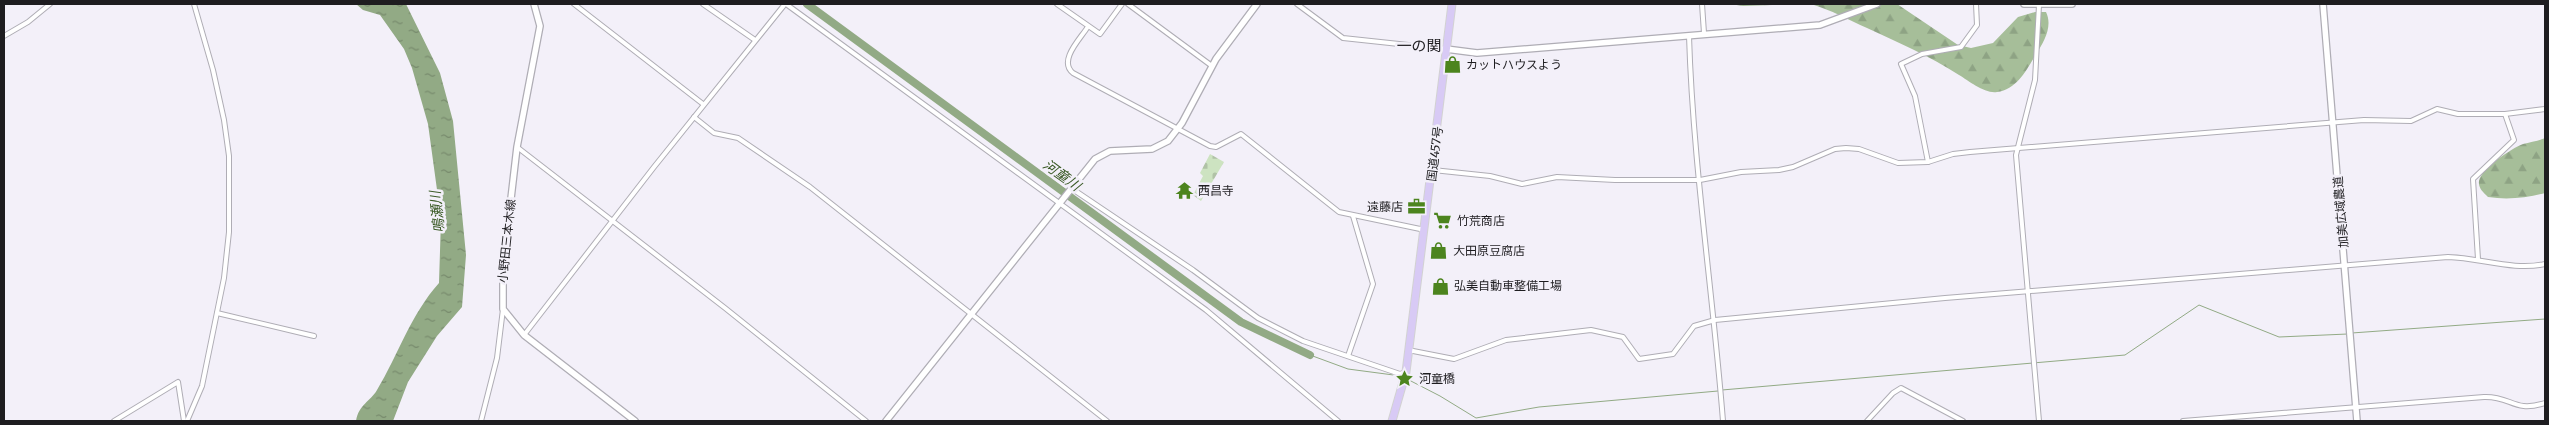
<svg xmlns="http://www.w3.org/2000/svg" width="2549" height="425" font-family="Merriweather,'Noto Sans JP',serif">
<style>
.forest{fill:url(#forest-firs)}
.cemetery{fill:url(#cemetery-stones)}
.water{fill:url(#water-ripples)}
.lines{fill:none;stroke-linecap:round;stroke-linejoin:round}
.stream{stroke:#92aa85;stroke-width:1}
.river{stroke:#92aa85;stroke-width:8}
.street-casing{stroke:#afadb5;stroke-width:6}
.secondary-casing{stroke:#afadb5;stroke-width:8}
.highway-casing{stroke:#d2d2d2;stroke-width:9}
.street{stroke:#fff;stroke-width:4}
.secondary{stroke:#fff;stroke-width:5.5}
.highway{stroke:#d8caf5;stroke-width:7}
.labels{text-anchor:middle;stroke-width:5;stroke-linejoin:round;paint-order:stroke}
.poi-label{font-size:12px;fill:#1e1d20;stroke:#f3f0f9;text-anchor:start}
.street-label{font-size:12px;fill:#1e1d20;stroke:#f3f0f9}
.water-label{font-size:14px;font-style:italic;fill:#395924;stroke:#f3f0f9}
.quarter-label{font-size:15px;fill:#1e1d20;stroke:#f3f0f9}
</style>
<defs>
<pattern id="forest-firs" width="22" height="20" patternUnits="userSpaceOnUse" patternTransform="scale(1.25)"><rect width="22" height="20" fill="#a6be99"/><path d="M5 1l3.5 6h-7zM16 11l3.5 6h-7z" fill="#8ea384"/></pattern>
<pattern id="cemetery-stones" width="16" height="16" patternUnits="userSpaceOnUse" patternTransform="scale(1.25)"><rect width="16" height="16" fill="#cde3c1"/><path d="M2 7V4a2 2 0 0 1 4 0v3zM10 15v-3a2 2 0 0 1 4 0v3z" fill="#b0c2a6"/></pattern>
<pattern id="water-ripples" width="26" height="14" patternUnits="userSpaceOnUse" patternTransform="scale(1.25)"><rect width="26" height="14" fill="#92aa85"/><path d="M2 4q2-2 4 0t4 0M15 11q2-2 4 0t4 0" fill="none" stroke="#778a6c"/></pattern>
</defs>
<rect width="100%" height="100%" fill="#f3f0f9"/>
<g class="forest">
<polygon points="1730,4 1806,4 1743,6"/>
<path d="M1811,4h86l61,41 13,3 22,-5 25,-26 17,-5h11c7,14 -2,30 -10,42 -10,17 -19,35 -39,38 -12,2 -28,-11 -38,-17 -29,-19 -60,-32 -92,-47 -18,-8 -36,-18 -56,-24z"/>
<path d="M2545,138v55c-19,5 -38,7 -57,4 -5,-5 -10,-9 -9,-16 2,-12 33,-33 44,-37 7,-2 15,-3 22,-6z"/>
</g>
<polygon class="cemetery" points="1210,154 1224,162 1201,201 1193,195 1203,176 1200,173"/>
<path class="water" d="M356,4h50l34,69 13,48 13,134 -4,52 -25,29 -29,46 -15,39h-37c3,-17 14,-19 21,-31 21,-35 34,-76 62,-107l2,-64 -13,-95 -16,-56 -8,-19 -24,-34 -17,-5z"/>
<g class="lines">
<g class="stream">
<polyline points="2352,333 2545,319"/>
<polyline points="1310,355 1348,369 1401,376"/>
<polyline points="1407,379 1440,396 1476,418 1539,407 1718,391"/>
<polyline points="1722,390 2125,355 2199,305 2279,337 2348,334"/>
</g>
<polyline class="river" points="807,4 1241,322 1310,355"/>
<defs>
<g id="street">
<polyline points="574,4 703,104"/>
<polyline points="703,4 755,40"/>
<polyline points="786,4 1206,310 1338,421"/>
<polyline points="1057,4 1100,34 1122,4"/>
<polyline points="1128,4 1212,66"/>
<polyline points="1297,4 1343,38 1446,49"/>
<polyline points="1702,4 1704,33"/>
<polyline points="2039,5 2035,80 2016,155 2039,421"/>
<path d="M1087,28c-7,11 -29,33 -14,45l137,73 6,1 25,-13 98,78 86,18"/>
<polyline points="4,36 28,22 50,4"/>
<path d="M1689,36c4,129 24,257 34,385"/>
<polyline points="694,117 714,133 738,138 810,187 1107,421"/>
<polyline points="517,147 725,308 866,421"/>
<polyline points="1928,162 1915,96 1901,64 1922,54 1961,47 1977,25 1976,4"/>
<polyline points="1433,170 1490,176 1522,184 1557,177 1615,180 1700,180 1741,172 1779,170 1793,167 1835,149 1846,148 1859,149 1898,163 1928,162 1953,154 1970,152 2364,120 2411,121 2437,109 2458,114 2505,114 2545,109"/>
<polyline points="1071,188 1193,270 1258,318 1303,341 1400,374 1406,372"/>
<polyline points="2478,259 2473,179 2514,140 2505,114"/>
<polyline points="217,313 314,336"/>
<polyline points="524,335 654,167 785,4"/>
<path d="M1408,350l46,9 52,-19 85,-10 32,7 16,22 34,-5 21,-28 21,-6 230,-22 503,-41c33,1 65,14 97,7"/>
<polyline points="1348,356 1373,284 1353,216"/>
<polyline points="114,421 178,382 184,421"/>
<polyline points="187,421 202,386 224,278 229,232 229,156 224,120 213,70 194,4"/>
<polyline points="481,421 497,358 503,309"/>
<polyline points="1867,421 1893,393 1901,388 1963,421"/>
<path d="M2183,421l301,-24c28,-1 29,16 61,6"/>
</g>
<g id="secondary">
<polyline points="534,4 540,26 517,147 503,267 503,309 524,335 635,421"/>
<polyline points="2024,4 2072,4"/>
<polyline points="2323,4 2357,421"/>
<polyline points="1446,49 1477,53 1820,25 1877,4"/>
<polyline points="886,421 1095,159 1110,151 1152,149 1168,141 1182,123 1216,59 1257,4"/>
</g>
<polyline id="highway" points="1392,421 1406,372 1452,4"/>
</defs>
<use href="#street" class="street-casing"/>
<use href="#secondary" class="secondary-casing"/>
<use href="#highway" class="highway-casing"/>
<use href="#street" class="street"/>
<use href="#secondary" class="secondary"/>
<use href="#highway" class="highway"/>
</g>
<defs>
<symbol id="shop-bare" viewBox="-9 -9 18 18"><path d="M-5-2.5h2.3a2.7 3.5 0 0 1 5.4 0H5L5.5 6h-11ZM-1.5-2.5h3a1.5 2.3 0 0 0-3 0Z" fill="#4c841e" stroke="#f3f0f9" stroke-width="2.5" paint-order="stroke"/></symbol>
<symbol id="temple-bare" viewBox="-9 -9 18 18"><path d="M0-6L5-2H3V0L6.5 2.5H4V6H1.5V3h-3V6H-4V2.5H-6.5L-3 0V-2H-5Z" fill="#4c841e" stroke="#f3f0f9" stroke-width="2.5" paint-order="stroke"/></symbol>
<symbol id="office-bare" viewBox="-9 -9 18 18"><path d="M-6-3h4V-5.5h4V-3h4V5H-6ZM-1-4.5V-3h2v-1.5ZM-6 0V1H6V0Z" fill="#4c841e" stroke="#f3f0f9" stroke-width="2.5" paint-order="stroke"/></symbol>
<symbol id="supermarket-bare" viewBox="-9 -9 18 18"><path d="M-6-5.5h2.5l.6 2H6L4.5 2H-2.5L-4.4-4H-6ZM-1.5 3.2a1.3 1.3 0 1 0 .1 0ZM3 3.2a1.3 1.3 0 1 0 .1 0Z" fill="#4c841e" stroke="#f3f0f9" stroke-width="2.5" paint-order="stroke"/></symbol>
<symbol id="sight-bare" viewBox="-9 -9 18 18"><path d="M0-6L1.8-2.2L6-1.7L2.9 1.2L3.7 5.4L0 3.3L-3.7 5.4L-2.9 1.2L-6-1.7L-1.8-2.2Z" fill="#4c841e" stroke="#f3f0f9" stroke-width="2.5" paint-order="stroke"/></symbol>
</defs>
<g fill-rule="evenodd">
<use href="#shop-bare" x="1440" y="52" width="25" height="25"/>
<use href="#temple-bare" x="1172" y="178" width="25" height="25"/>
<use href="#office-bare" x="1404" y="194" width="25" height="25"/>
<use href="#supermarket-bare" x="1430" y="208" width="25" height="25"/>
<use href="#shop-bare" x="1426" y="238" width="25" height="25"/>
<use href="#shop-bare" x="1428" y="274" width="25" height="25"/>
<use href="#sight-bare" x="1392" y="366" width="25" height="25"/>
</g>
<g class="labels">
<g class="poi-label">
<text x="1466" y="69">カットハウスよう</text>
<text x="1198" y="195">西昌寺</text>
<text x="1403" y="211" text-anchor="end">遠藤店</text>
<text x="1457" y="225">竹荒商店</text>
<text x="1453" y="255">大田原豆腐店</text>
<text x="1454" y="290">弘美自動車整備工場</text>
<text x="1419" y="383">河童橋</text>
</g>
<g class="street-label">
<text transform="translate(1435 154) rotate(-83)" y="4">国道457号</text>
<text transform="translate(2341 212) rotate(-95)" y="4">加美広域農道</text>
<text transform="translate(507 241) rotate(-84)" y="4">小野田三本木線</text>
</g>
<g class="water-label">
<text transform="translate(1062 175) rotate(36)" y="5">河童川</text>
<text transform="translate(437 212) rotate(-96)" y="5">鳴瀬川</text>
</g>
<g class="quarter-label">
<text x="1419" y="51">一の関</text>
</g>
</g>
<rect width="2549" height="425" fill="none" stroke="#1e1d20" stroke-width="10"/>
</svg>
